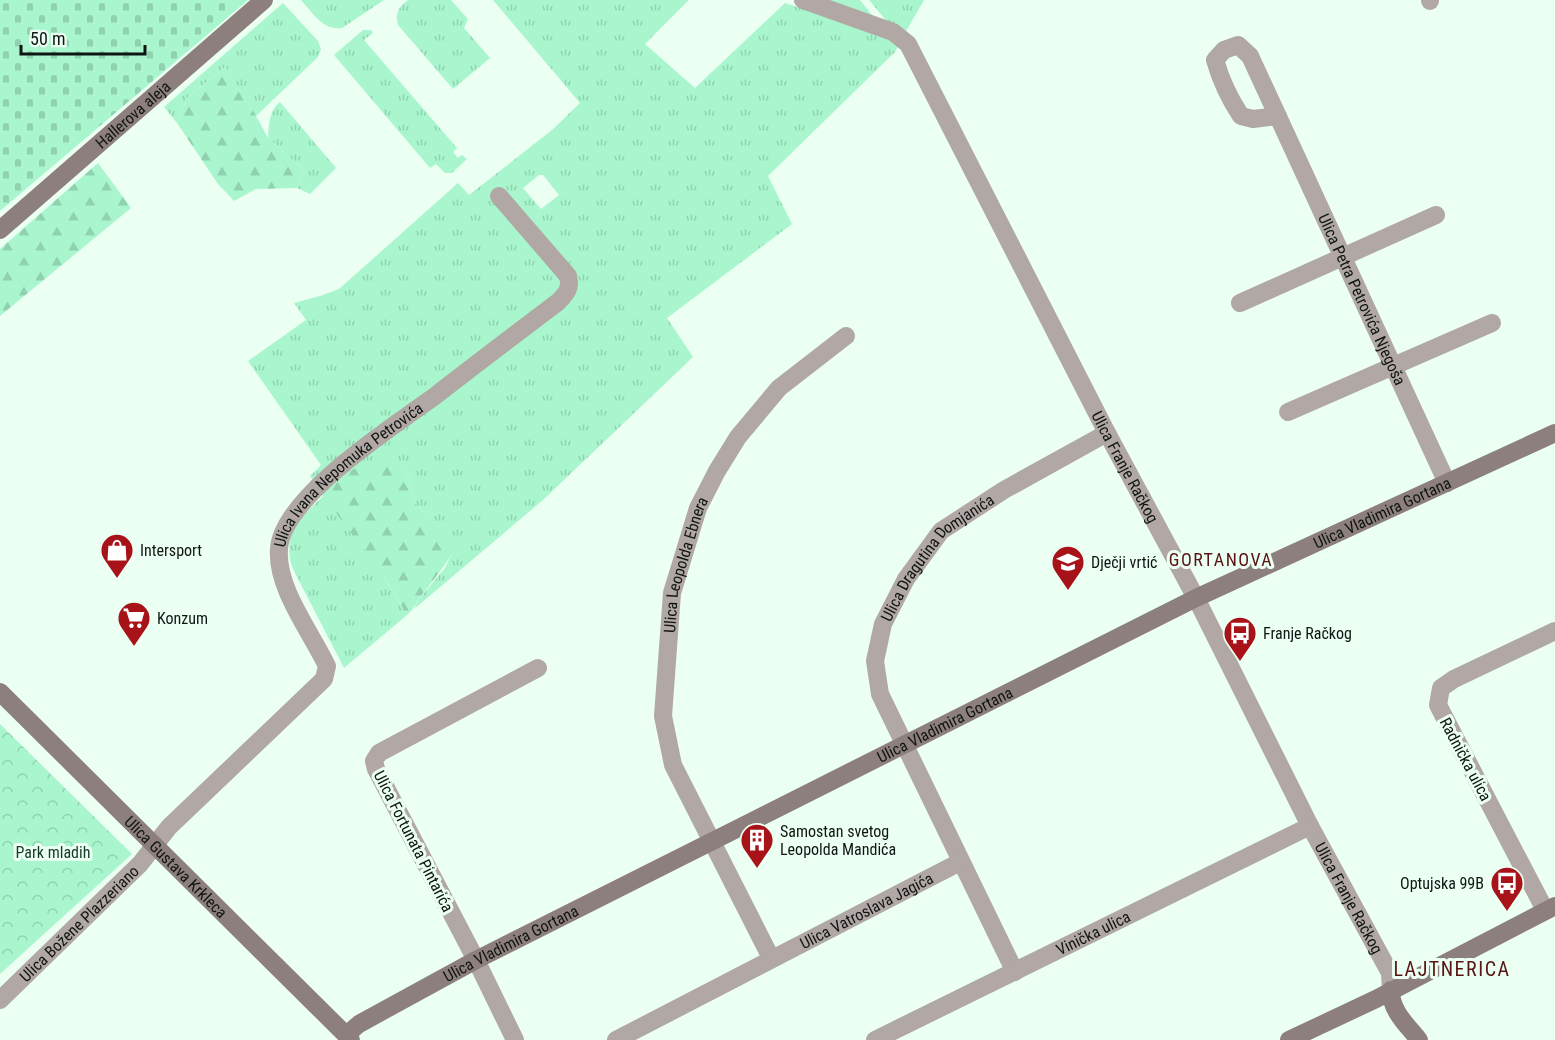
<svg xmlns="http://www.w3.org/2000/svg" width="1555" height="1040" font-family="'Roboto Condensed',sans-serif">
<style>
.grass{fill:url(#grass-tufts);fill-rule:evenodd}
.forest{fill:url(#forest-firs)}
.cemetery{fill:url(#cemetery-stones)}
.park{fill:url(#park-crowns)}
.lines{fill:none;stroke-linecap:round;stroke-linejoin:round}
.street{stroke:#b1a7a5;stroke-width:18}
.secondary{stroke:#8d7f7d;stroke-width:18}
.labels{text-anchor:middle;stroke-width:6;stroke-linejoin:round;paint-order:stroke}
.street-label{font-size:16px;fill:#0f1512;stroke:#ebfff3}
.poi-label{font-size:16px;fill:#0f1512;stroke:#ebfff3;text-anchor:start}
.park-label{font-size:16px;fill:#153828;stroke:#ebfff3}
.neighbourhood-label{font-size:18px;letter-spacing:1.5px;fill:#581412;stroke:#ebfff3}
.quarter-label{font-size:20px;letter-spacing:1.5px;fill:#581412;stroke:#ebfff3}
</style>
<defs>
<pattern id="grass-tufts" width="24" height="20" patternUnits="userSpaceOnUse" patternTransform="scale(1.5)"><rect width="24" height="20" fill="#a9f6ce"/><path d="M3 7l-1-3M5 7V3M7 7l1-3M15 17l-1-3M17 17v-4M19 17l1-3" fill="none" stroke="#90d2b0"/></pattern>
<pattern id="forest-firs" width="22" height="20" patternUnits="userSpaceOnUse" patternTransform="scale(1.5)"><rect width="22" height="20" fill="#a9f6ce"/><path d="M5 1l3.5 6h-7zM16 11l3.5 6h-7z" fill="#90d2b0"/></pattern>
<pattern id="cemetery-stones" width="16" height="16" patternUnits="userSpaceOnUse" patternTransform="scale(1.5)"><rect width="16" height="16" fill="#a9f6ce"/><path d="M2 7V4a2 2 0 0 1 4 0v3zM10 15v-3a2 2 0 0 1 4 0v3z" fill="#90d2b0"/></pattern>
<pattern id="park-crowns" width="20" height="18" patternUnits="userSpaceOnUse" patternTransform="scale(1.5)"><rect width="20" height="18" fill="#a9f6ce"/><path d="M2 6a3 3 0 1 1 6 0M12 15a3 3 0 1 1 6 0" fill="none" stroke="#90d2b0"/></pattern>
</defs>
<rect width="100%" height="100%" fill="#ebfff3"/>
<g class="grass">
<path d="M301,0h83l-42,28c-19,3 -30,-16 -41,-28z"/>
<path d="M408,0h43l17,19 -4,9 26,30 -37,31 -55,-64c-3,-12 0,-17 10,-25z"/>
<path d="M493,0h196l-44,44 50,44 90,-85 107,36 7,5 -4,8 -127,124 24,48 -125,94 26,39 -150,143 -129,109 5,-10 26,-31 11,-23 -41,-42 -9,-34 -23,106 24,40 -63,53 -52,-101c-10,-35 8,-48 31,-71l-13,-20 11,-11 -73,-104 58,-41 -12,-17 26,-7 19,-7 119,-106 11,12 83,-65 28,-27zM539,175h4l16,20 -18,14 -18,-21z"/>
<polygon points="825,0 860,0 875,19"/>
<polygon points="869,0 924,0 905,33 889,24"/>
<polygon points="283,3 318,41 321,49 318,57 256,116 225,67 187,98 177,123 164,107"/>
<polygon points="363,30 371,30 373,33 364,40 457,148 453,152 458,158 462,155 467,159 452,173 445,173 436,164 430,168 334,55"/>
<path d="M280,102l56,66 -26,26 -13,-6 6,-19 -35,-31c1,-13 1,-27 12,-36z"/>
</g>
<g class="forest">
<polygon points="225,67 254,112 268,138 303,169 297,188 256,189 234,201 218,184 177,123 187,98"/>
<polygon points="98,163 131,208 0,316 0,249"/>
<path d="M380,460l26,9 9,34 42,42c-11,20 -22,33 -36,51 -5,7 -7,13 -14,19l-24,-40 -60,-79c19,-23 28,-28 57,-36z"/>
</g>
<polygon class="cemetery" points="0,0 248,0 0,211"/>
<polygon class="park" points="0,724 132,854 0,974"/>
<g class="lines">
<g class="street">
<path id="s1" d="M803,0l90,32 15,12 199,389 89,165 114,228 80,147 1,17"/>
<polyline points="1430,0 1430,1"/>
<path id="s2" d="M1278,116l-25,3 -12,-3c-12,-18 -20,-35 -26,-56l9,-10 14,-5 12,11 197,427"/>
<polyline points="1240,303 1436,215"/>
<polyline points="1288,412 1492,323"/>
<polyline points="1545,910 1438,705 1441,688 1454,679 1555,631"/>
<path id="s3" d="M771,958l-98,-193 -10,-49 9,-123 26,-85 19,-37 21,-34 41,-49 67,-52"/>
<path id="s4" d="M1015,972l-135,-278 -5,-33 8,-37 23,-45 35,-48 63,-41 103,-57"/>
<path id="s5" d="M0,1000l140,-136 29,-37 155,-148 3,-13c-16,-34 -51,-78 -48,-117 3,-52 115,-123 156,-153 41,-32 82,-63 123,-94 9,-9 13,-14 10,-26l-69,-80"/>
<polyline points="515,1040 476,960 376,769 374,761 379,753 538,668"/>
<path id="s6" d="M616,1040l344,-178"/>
<path id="s7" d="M875,1040l435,-214"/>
</g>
<g class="secondary">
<path id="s8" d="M0,230l264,-230"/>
<path id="s9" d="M0,692l351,348"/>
<path d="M1391,990c-1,20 16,35 28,50"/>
<path id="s10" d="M346,1035l13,-11 117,-64 720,-362 359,-165"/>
<polyline points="1289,1040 1376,999 1555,906"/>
</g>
</g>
<defs>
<symbol id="shop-pin" viewBox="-11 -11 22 30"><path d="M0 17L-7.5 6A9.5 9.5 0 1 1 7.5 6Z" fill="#a81319" stroke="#ebfff3"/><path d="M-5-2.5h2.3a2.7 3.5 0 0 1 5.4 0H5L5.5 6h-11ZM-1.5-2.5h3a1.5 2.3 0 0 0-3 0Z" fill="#fff"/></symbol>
<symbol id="school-pin" viewBox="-11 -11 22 30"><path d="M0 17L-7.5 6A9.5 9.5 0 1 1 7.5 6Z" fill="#a81319" stroke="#ebfff3"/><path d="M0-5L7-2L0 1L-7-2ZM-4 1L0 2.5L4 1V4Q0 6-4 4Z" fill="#fff"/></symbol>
<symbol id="supermarket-pin" viewBox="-11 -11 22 30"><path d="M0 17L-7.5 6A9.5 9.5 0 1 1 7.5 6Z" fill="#a81319" stroke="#ebfff3"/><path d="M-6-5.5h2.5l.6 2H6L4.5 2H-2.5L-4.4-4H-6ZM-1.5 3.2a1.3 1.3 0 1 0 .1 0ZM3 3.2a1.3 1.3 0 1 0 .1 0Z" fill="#fff"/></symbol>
<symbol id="bus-pin" viewBox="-11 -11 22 30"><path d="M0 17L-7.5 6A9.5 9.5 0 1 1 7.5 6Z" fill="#a81319" stroke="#ebfff3"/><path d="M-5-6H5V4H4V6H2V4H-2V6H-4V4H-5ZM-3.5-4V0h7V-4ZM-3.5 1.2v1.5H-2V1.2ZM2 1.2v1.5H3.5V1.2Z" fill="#fff"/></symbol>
<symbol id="building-pin" viewBox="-11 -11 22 30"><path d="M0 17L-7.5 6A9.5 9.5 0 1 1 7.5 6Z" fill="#a81319" stroke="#ebfff3"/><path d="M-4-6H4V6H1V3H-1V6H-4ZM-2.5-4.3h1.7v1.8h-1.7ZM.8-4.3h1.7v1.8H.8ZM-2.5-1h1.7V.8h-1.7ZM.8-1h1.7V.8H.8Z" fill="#fff"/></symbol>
</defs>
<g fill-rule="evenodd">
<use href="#shop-pin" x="98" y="531" width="38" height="52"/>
<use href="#school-pin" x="1049" y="543" width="38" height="52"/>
<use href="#supermarket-pin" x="115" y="599" width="38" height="52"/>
<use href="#bus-pin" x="1221" y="614" width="38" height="52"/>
<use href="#building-pin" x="738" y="821" width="38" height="52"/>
<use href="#bus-pin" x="1488" y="864" width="38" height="52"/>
</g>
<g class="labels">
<g class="street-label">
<text dy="6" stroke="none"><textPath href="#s8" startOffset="176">Hallerova aleja</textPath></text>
<text dy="6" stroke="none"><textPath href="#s2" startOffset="412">Ulica Petra Petrovića Njegoša</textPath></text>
<text dy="6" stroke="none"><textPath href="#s1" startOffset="590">Ulica Franje Račkog</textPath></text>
<text dy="6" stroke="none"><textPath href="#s5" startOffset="702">Ulica Ivana Nepomuka Petrovića</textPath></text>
<text dy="6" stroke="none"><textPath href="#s10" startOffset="1161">Ulica Vladimira Gortana</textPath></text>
<text dy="6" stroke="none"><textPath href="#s4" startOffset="468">Ulica Dragutina Domjanića</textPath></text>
<text dy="6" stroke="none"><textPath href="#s3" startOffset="420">Ulica Leopolda Ebnera</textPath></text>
<text dy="6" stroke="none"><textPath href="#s10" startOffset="675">Ulica Vladimira Gortana</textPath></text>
<text transform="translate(1466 759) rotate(62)" y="6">Radnička ulica</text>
<text transform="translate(414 841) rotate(63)" y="6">Ulica Fortunata Pintarića</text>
<text dy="6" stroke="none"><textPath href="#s9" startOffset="248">Ulica Gustava Krkleca</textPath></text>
<text dy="6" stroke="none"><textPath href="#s1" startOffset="1076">Ulica Franje Račkog</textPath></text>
<text dy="6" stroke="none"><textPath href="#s6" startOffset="282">Ulica Vatroslava Jagića</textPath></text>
<text dy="6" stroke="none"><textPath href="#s5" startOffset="110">Ulica Božene Plazzeriano</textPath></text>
<text dy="6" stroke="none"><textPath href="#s7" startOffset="243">Vinička ulica</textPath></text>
<text dy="6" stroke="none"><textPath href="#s10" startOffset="189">Ulica Vladimira Gortana</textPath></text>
</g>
<g class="poi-label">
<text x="140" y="556">Intersport</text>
<text x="1091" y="568">Dječji vrtić</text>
<text x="157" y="624">Konzum</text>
<text x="1263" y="639">Franje Račkog</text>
<text x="780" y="837">Samostan svetog<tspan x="780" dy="18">Leopolda Mandića</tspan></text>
<text x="1484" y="889" text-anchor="end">Optujska 99B</text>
</g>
<g class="park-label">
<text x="53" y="858">Park mladih</text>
</g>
<g class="neighbourhood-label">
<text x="1221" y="566">GORTANOVA</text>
</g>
<g class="quarter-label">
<text x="1452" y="976">LAJTNERICA</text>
</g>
</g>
<path d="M21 45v9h124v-9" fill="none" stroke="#0f1512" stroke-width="3"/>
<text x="30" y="45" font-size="18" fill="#0f1512" stroke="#ebfff3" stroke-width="4.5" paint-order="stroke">50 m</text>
</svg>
